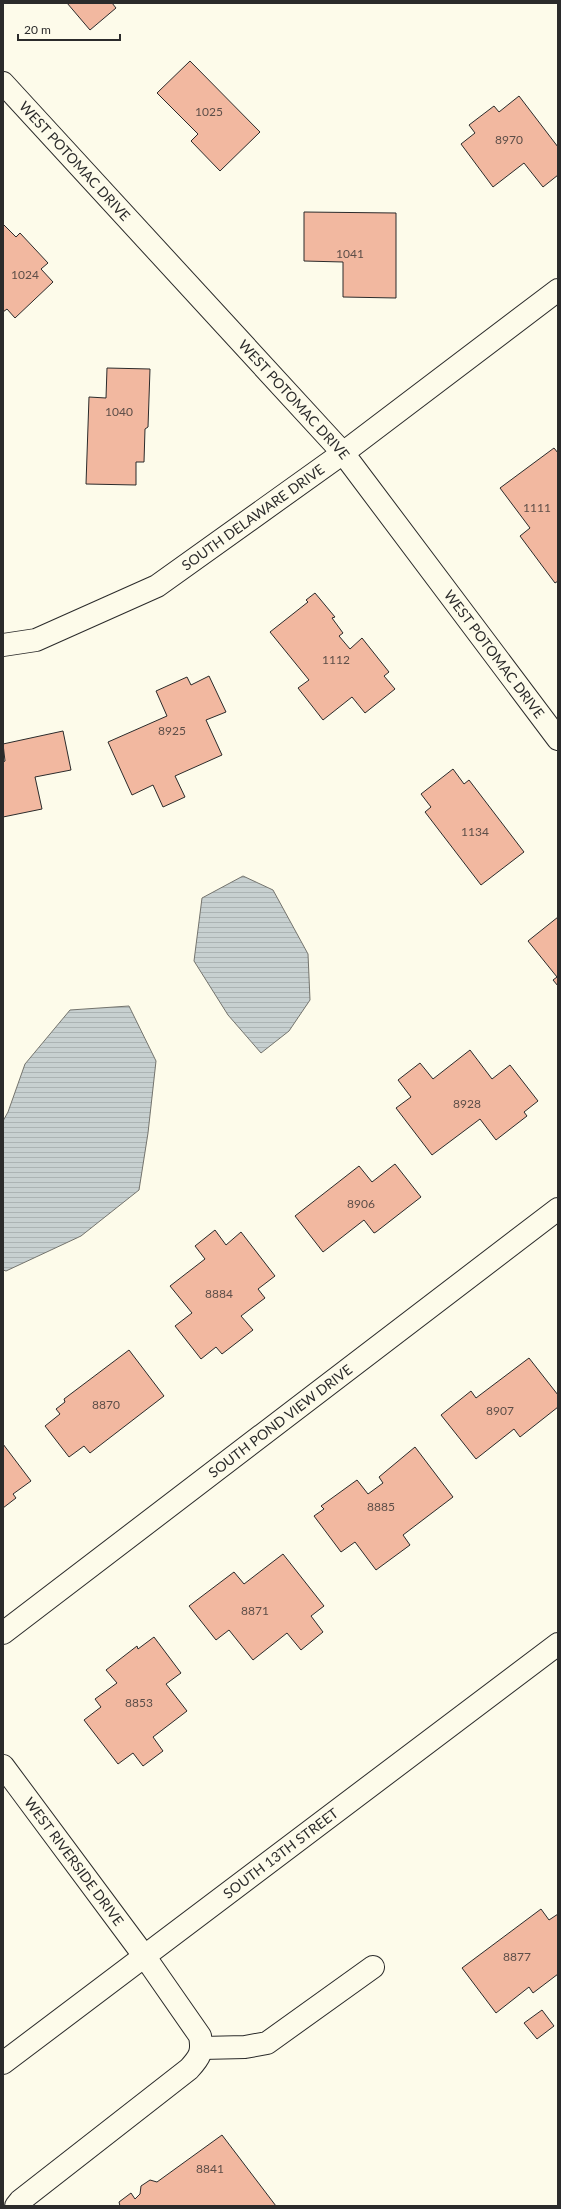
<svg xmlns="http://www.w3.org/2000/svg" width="561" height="2209" font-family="Lato,sans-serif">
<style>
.water{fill:url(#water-rules);stroke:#74746e}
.building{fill:#f2b8a0;stroke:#2b2b2b}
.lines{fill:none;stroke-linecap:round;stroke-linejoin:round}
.minor-casing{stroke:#2b2b2b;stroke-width:24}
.minor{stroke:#fdfbea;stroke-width:22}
.labels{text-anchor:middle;stroke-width:3;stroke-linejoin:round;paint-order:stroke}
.number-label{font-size:12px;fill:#5d4e48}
.street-label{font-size:14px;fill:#2b2b2b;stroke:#fdfbea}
</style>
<defs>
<pattern id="water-rules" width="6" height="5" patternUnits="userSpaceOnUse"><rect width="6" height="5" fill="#c7d0d0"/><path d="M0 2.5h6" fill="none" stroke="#abb3b3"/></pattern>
</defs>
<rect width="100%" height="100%" fill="#fdfbea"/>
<g class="water">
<polygon points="243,876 273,890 308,954 310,1000 289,1031 261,1053 228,1015 194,961 202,898"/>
<polygon points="129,1006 156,1061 148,1133 139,1190 81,1236 6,1271 3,1270 3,1121 8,1112 25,1064 70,1010"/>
</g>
<g class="building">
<polygon points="67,3 112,3 116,8 90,30"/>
<polygon points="190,61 260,132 220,171 191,141 198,134 157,93"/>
<polygon points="519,96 558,147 558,175 543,187 524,163 493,187 461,144 475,133 469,125 494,106 499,112"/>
<polygon points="304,212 396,213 396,298 343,297 343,262 304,261"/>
<polygon points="3,224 16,237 20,233 48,263 41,269 53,282 15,318 7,309 3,312"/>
<polygon points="107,368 150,369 148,427 145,429 144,462 136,462 136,485 86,484 89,397 106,398"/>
<polygon points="554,448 558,453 558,581 555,583 520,536 530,528 500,488"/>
<polygon points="315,593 335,617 332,618 343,633 339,636 350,649 362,638 389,672 384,676 395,689 365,713 352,697 323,720 298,688 309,680 270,632 308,602 306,600"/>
<polygon points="209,676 226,712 206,720 222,755 175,776 185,797 163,807 153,785 132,795 108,742 167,716 156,691 187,677 191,685"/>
<polygon points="63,731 71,770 35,777 42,809 3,817 3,762 5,761 3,744"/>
<polygon points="453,769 464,784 469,780 524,852 481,885 425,812 431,807 421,794"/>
<polygon points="558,917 558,986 553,980 557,977 528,941"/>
<polygon points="470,1050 492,1079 510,1065 538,1101 524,1112 527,1116 496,1140 480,1119 432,1155 396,1108 411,1097 398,1080 420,1063 433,1079"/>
<polygon points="395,1164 421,1197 376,1232 374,1233 364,1220 323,1252 295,1216 359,1166 372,1182"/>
<polygon points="215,1230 226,1245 241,1232 275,1276 258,1289 265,1298 241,1316 253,1330 222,1354 216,1347 201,1359 175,1326 192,1313 170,1286 205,1259 195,1246"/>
<polygon points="129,1350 164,1396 90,1453 84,1446 69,1457 45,1426 60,1414 56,1409 65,1402 64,1399"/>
<polygon points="529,1358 558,1395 558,1407 520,1437 514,1429 476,1459 441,1415 471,1391 476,1398"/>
<polygon points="3,1444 31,1481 13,1494 16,1498 3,1508"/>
<polygon points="415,1447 453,1497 403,1535 410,1545 376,1570 355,1542 341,1552 314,1516 324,1509 321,1506 357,1480 368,1494 383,1483 379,1477"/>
<polygon points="283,1554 324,1606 311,1616 323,1632 301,1650 287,1633 253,1660 229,1630 216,1640 189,1606 234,1572 244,1584"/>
<polygon points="154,1637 181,1673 166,1684 187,1711 153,1737 163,1751 143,1766 133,1753 118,1764 84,1720 101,1707 95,1699 117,1683 106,1670 137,1646 138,1649"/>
<polygon points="541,1909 549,1920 558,1914 558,1974 533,1993 529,1987 496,2013 462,1968"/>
<polygon points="542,2010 554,2026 537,2039 524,2023"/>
<polygon points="222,2135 276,2206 120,2206 119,2202 131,2193 135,2199 140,2194 141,2186 150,2180 157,2182"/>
</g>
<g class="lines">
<defs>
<g id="minor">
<path id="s1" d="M3,83l340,370 215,286"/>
<path id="s2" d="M3,645l33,-5 121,-54 186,-133 215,-163"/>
<path id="s3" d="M3,1633l555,-424"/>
<path id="s4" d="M3,1766l142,191 55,79c3,16 0,21 -11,33l-169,132 -4,5"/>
<polyline points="202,2048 245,2047 267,2043 373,1967"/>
<path id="s5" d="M3,2063l555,-419"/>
</g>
</defs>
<use href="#minor" class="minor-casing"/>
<use href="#minor" class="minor"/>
</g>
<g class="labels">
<g class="number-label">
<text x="209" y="116">1025</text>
<text x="509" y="144">8970</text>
<text x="350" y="258">1041</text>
<text x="25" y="279">1024</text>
<text x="119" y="416">1040</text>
<text x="537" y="512">1111</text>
<text x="336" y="664">1112</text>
<text x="172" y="735">8925</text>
<text x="475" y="836">1134</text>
<text x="467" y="1108">8928</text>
<text x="361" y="1208">8906</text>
<text x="219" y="1298">8884</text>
<text x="106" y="1409">8870</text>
<text x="500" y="1415">8907</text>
<text x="381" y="1511">8885</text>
<text x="255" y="1615">8871</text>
<text x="139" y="1707">8853</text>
<text x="517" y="1961">8877</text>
<text x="210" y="2173">8841</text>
</g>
<g class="street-label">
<text dy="5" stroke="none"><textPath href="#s1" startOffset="106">WEST POTOMAC DRIVE</textPath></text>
<text dy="5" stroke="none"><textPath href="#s1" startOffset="430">WEST POTOMAC DRIVE</textPath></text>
<text dy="5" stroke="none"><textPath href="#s2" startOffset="284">SOUTH DELAWARE DRIVE</textPath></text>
<text dy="5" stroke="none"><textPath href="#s1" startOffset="754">WEST POTOMAC DRIVE</textPath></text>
<text dy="5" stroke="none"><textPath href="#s3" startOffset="349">SOUTH POND VIEW DRIVE</textPath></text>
<text dy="5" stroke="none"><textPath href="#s5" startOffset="348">SOUTH 13TH STREET</textPath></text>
<text dy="5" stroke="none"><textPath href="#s4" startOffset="119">WEST RIVERSIDE DRIVE</textPath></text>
</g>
</g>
<rect width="561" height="2209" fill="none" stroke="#2b2b2b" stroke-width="8"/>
<path d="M18 34v6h102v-6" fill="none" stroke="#2b2b2b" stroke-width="2"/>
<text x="24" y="34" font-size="12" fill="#2b2b2b" stroke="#fdfbea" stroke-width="3" paint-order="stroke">20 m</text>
</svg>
